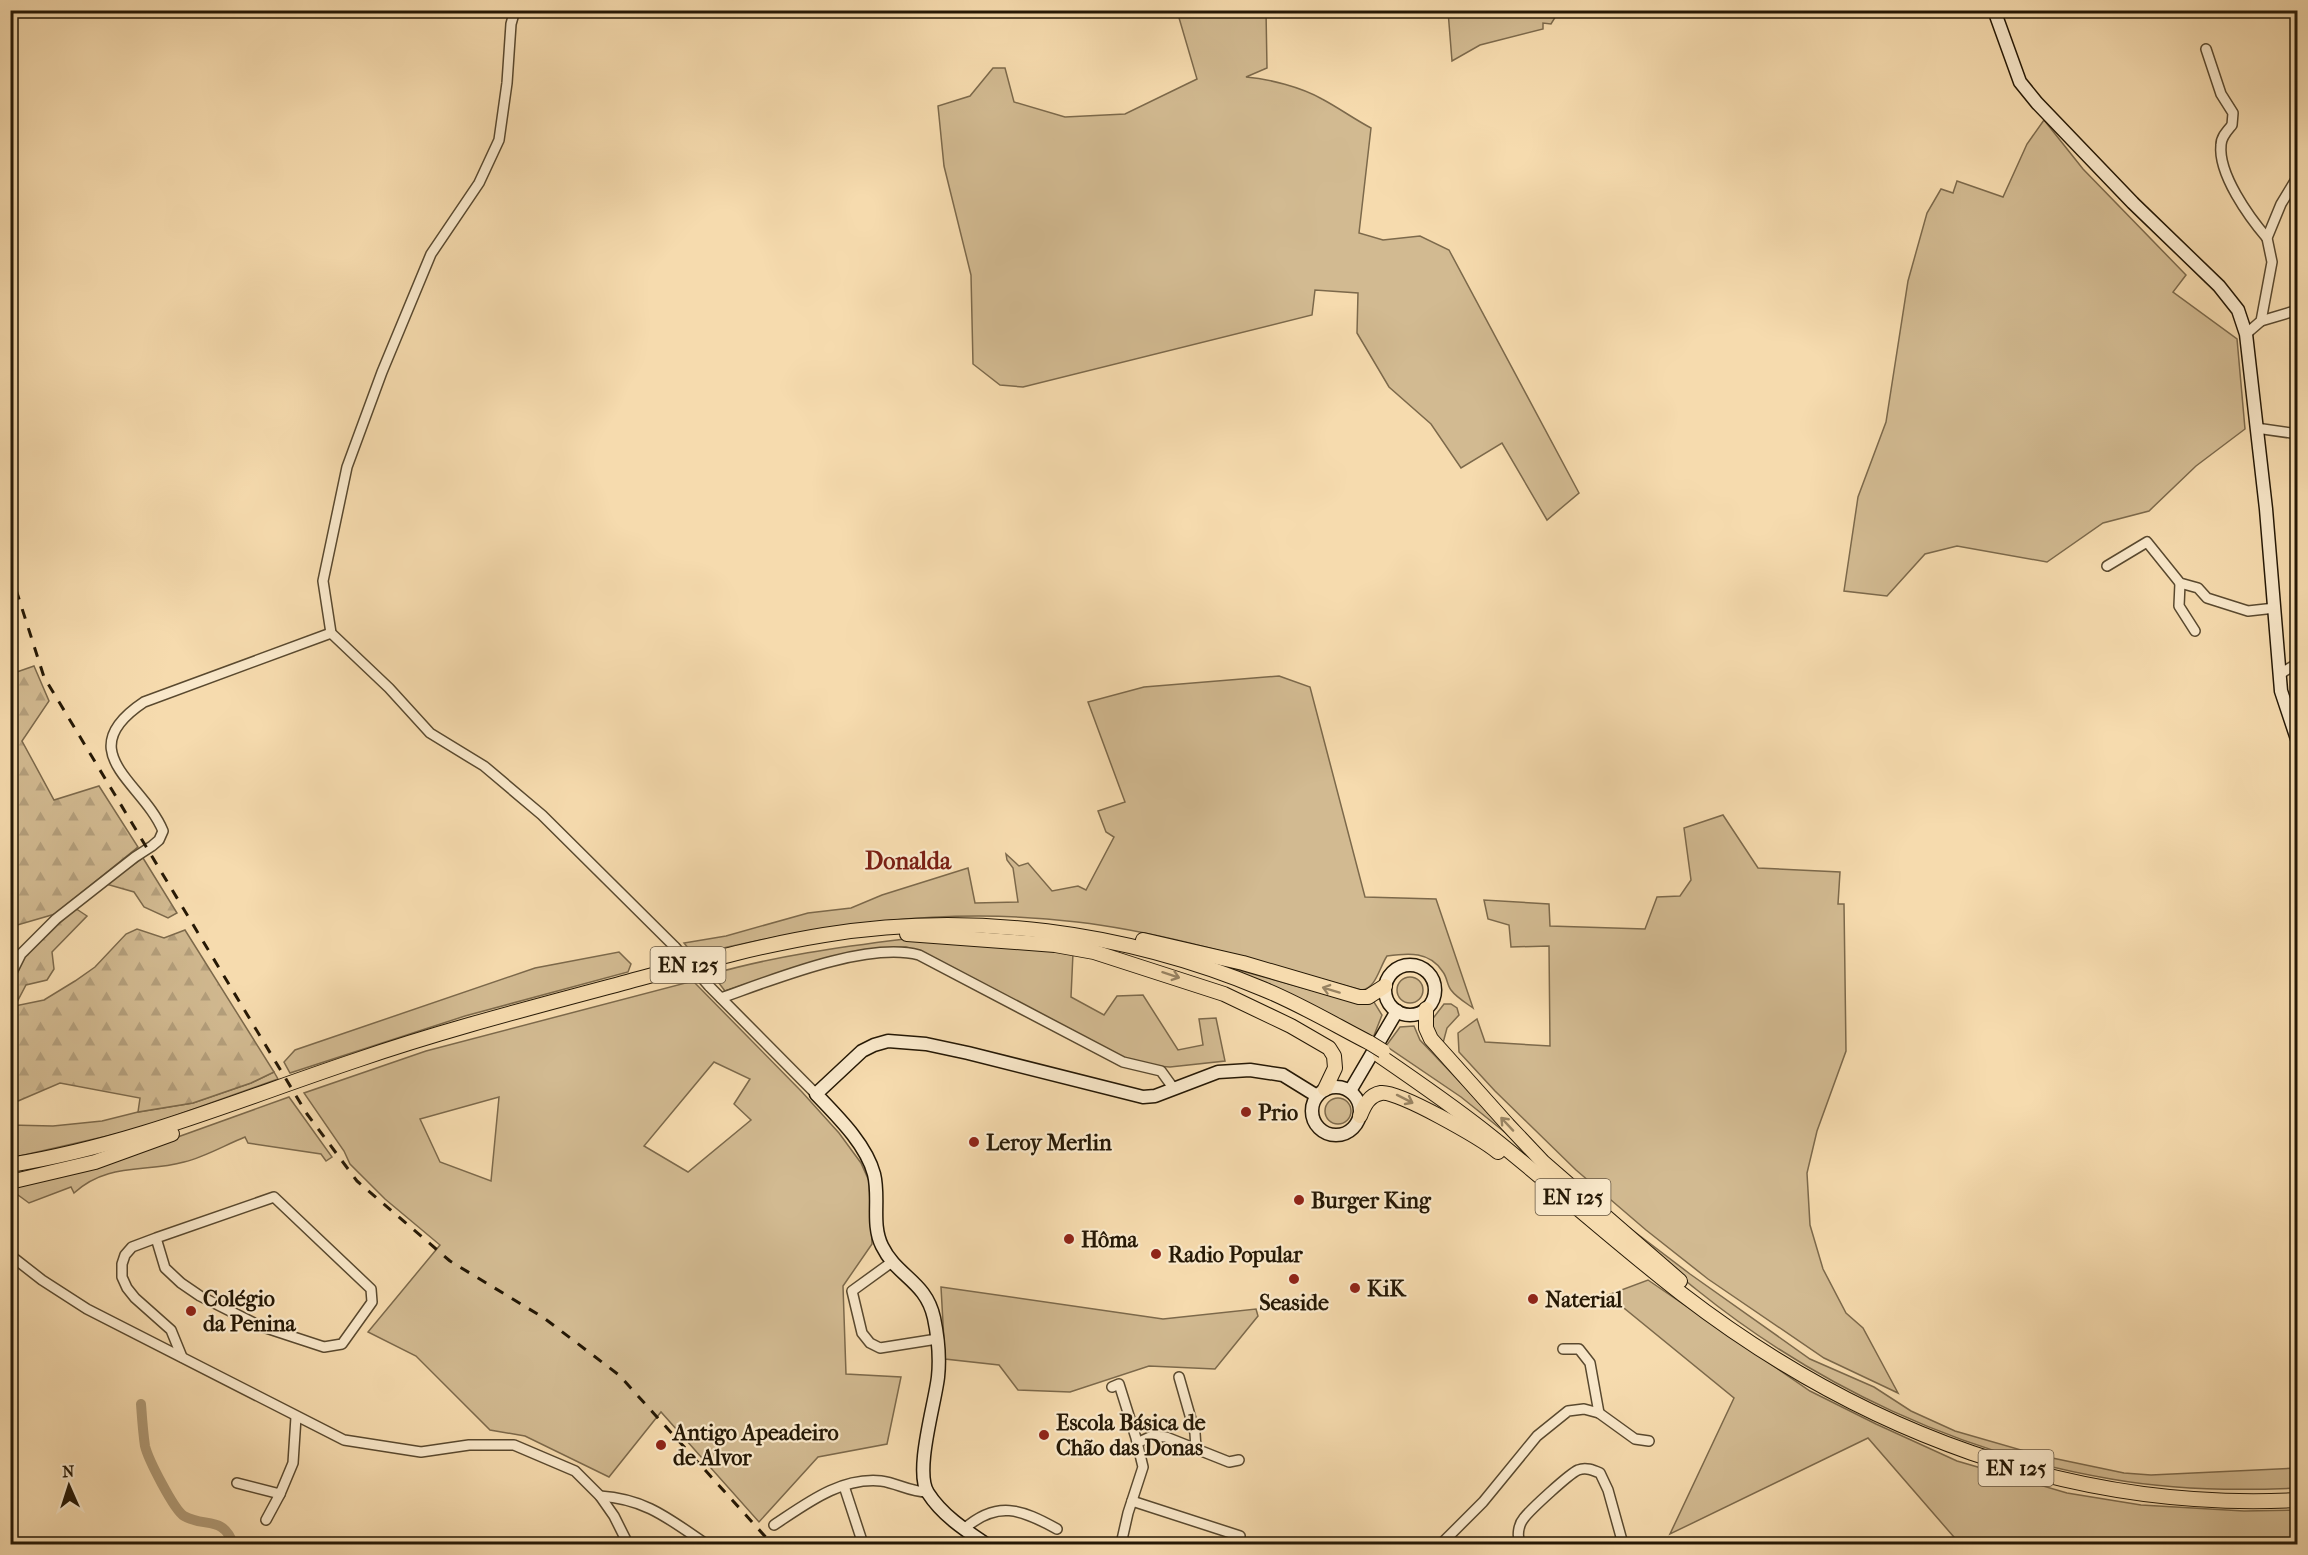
<svg xmlns="http://www.w3.org/2000/svg" width="2308" height="1555" font-family="'IM FELL French Canon',serif">
<style>
.grass{fill:#d2ba91;stroke:#7c694b;stroke-width:1.5;fill-rule:evenodd}
.forest{fill:url(#forest-firs);stroke:#7c694b;stroke-width:1.5}
.lines{fill:none;stroke-linecap:round;stroke-linejoin:round}
.canal{stroke:#af9975;stroke-width:10}
.street-casing{stroke:#59492f;stroke-width:12}
.secondary-casing{stroke:#251805;stroke-width:15}
.primary-casing{stroke:#251805;stroke-width:16}
.street{stroke:#f9e8ca;stroke-width:9}
.secondary{stroke:#f9e8ca;stroke-width:12}
.primary{stroke:#f6dbae;stroke-width:14}
.rail{stroke:#251805;stroke-width:3;stroke-dasharray:10 10;stroke-linecap:butt}
.street-bridge-casing{stroke:#59492f;stroke-width:12;stroke-linecap:butt}
.primary-bridge-casing{stroke:#251805;stroke-width:16;stroke-linecap:butt}
.street-bridge{stroke:#f9e8ca;stroke-width:9}
.primary-bridge{stroke:#f6dbae;stroke-width:14}
.oneway{stroke:#988362}
.poi-dot{fill:#8f2418;stroke:#f9e8ca;stroke-width:2}
.labels{text-anchor:middle;stroke-width:4.5;stroke-linejoin:round;paint-order:stroke}
.shield{fill:#f9e8ca;stroke:#655640;stroke-width:1.5}
.shield-label{font-size:21px;font-weight:bold;fill:#251805}
.poi-label{font-size:22px;font-weight:bold;fill:#251805;stroke:#f9e8ca;text-anchor:start}
.neighbourhood-label{font-size:24px;font-weight:bold;fill:#7a1f14;stroke:#f9e8ca}
</style>
<defs>
<pattern id="forest-firs" width="22" height="20" patternUnits="userSpaceOnUse" patternTransform="scale(1.5)"><rect width="22" height="20" fill="#d2ba91"/><path d="M5 1l3.5 6h-7zM16 11l3.5 6h-7z" fill="#b49f7c"/></pattern>
</defs>
<rect width="100%" height="100%" fill="#f6dbae"/>
<filter id="stains"><feTurbulence type="fractalNoise" baseFrequency=".00333" numOctaves="4"/><feColorMatrix values="0 0 0 0 .2 0 0 0 0 .09 0 0 0 0 .02 0 0 0 .5 -.17"/></filter>
<radialGradient id="worn" r=".72"><stop offset=".6" stop-color="#630" stop-opacity="0"/><stop offset="1" stop-color="#630" stop-opacity=".3"/></radialGradient>
<g class="grass">
<path d="M1177,11h89l1,57 -21,9c23,2 55,10 76,22 17,9 32,20 49,29l-12,105 24,7 37,-4 29,14 130,243 -32,27 -45,-77 -41,25 -30,-44 -42,-37 -32,-54 1,-40 -43,-3 -3,25 -289,72 -23,-2 -27,-21 -2,-89 -27,-109 -6,-60 32,-10 23,-28h12l9,34 51,15 60,-3 72,-35z"/>
<polygon points="1448,11 1448,10 1559,11 1551,24 1543,23 1543,29 1480,45 1452,61"/>
<polygon points="2044,120 2083,169 2186,275 2173,292 2237,339 2245,429 2196,466 2149,511 2103,523 2047,562 1957,546 1925,554 1887,596 1844,591 1858,497 1886,422 1908,281 1927,213 1941,189 1953,193 1957,181 2003,197 2027,144"/>
<path d="M1279,676l31,11 55,210 71,2 37,109c-7,-5 -17,-11 -22,-18 -4,-5 -4,-13 -8,-18 -13,-21 -35,-19 -56,-16 -8,12 -11,33 -26,34 -92,-25 -189,-57 -284,-68 -128,-16 -258,2 -383,33l-10,-12 42,-7 82,-23 43,-5 31,-13 86,-27 7,35 43,-1 -5,-34 -6,-8 -1,-6 13,12 9,-3 24,28 26,-5 8,4 28,-53 -8,-5 -8,-21 27,-9 -37,-100 56,-15z"/>
<polygon points="1723,815 1758,868 1840,872 1838,904 1844,904 1846,1051 1817,1131 1807,1173 1810,1225 1823,1269 1846,1313 1863,1328 1898,1393 1824,1358 1708,1279 1646,1230 1576,1170 1495,1091 1459,1052 1458,1033 1477,1019 1485,1042 1550,1046 1549,946 1511,947 1509,925 1488,919 1484,900 1549,904 1550,926 1645,929 1657,897 1680,896 1691,880 1684,828"/>
<path d="M905,939l68,1 100,13 -2,44 33,18 13,-19 26,-1 35,55 25,-5 -4,-26 17,-1 9,43 -55,6 -29,-2 -24,-8 -192,-104 -19,-6 -25,1 -90,21 -66,22 -13,-17c63,-18 128,-27 193,-35z"/>
<polygon points="619,952 631,964 628,972 465,1016 290,1073 284,1062 295,1050 535,968"/>
<path d="M1213,963l138,38 14,3 9,-2 8,13 -9,23c-51,-30 -104,-55 -160,-75z"/>
<circle cx="1410" cy="990" r="13"/>
<path d="M693,981l109,111 37,41 22,30 8,18 3,63 -29,42 3,88 55,3 -14,67 -69,13 -59,65 -98,-110 -52,65 -84,-41 -35,-6 -74,-74 -48,-24 72,-87 -55,-46 -35,-35 -6,-13 -40,-58 122,-42zM714,1062l36,17 -16,25 17,16 -63,52 -44,-26zM499,1097l-8,84 -51,-19 -20,-43z"/>
<polygon points="1444,1004 1451,1004 1457,1008 1459,1015 1447,1028 1443,1043 1434,1037 1431,1021"/>
<polygon points="1414,1026 1420,1040 1517,1142 1461,1097 1386,1046 1400,1027"/>
<polygon points="274,1072 278,1079 138,1129 11,1158 10,1125 53,1126 102,1121 138,1112 193,1103 251,1083"/>
<path d="M289,1097l43,60 -6,4 -5,-7 -73,-11 -3,-6c-20,8 -40,20 -61,25 -39,11 -76,0 -110,31l-3,-6 -42,16 -11,-8 -7,1 -1,-8 73,-17z"/>
<circle cx="1338" cy="1111" r="13"/>
<path d="M1623,1223l67,51 120,85 64,28 37,24 44,20 83,24 86,18 27,2 146,-7v20c-62,3 -124,2 -186,-9 -150,-25 -295,-93 -414,-189 -26,-20 -49,-45 -74,-67z"/>
<polygon points="1648,1280 1810,1391 1876,1424 1957,1461 2067,1493 2141,1505 2244,1511 2297,1510 2297,1544 1960,1544 1868,1438 1670,1534 1734,1398 1608,1295"/>
<polygon points="941,1287 1163,1319 1256,1309 1258,1316 1215,1369 1149,1366 1070,1392 1018,1390 999,1365 945,1359"/>
</g>
<g class="forest">
<polygon points="34,666 49,701 22,741 54,800 99,786 138,847 55,914 14,926 10,925 11,674"/>
<polygon points="143,858 177,913 168,918 144,907 134,892 106,884"/>
<polygon points="75,908 87,916 52,952 54,969 47,980 26,985 15,1006 44,1000 75,981 95,967 126,934 137,929 164,938 185,930 274,1072 251,1083 193,1103 138,1112 140,1098 60,1083 11,1104 10,988 24,958"/>
</g>
<g class="lines">
<path class="canal" d="M141,1404c1,14 2,29 4,42 3,13 29,64 39,70 21,12 39,-1 49,28"/>
<defs>
<g id="street">
<polyline points="515,10 511,24 507,83 499,140 479,183 431,254 382,372 347,467 323,581 331,633 389,688 430,733 484,766 542,815 675,947"/>
<path d="M2206,49l15,45 12,19 -1,12c-5,6 -11,12 -11,20 -3,29 28,72 46,93"/>
<polyline points="2261,321 2298,310"/>
<polyline points="2246,334 2261,321 2272,262 2267,238 2281,204 2298,176"/>
<polyline points="2256,428 2298,434"/>
<polyline points="2107,566 2147,542 2180,583 2198,588 2207,598 2248,611 2275,608"/>
<polyline points="2180,583 2179,606 2195,631"/>
<polyline points="2280,674 2298,663"/>
<path d="M10,976l11,-22 35,-35 79,-62 17,-11 7,-6 4,-9c-20,-49 -94,-79 -19,-129l187,-69"/>
<polyline points="709,986 816,1094"/>
<path d="M721,998c51,-18 146,-57 198,-43l204,107 38,9 13,18"/>
<polyline points="156,1238 165,1268 181,1283 200,1296 260,1326 324,1347 342,1344 372,1302 371,1289 274,1197 156,1238 132,1247 125,1255 122,1264 122,1277 127,1288 135,1298 171,1330 182,1357"/>
<polyline points="10,1255 42,1280 87,1309 344,1440 421,1452 469,1445 514,1445 575,1471 600,1496 614,1516 628,1544"/>
<polyline points="892,1262 852,1291 862,1333 870,1343 880,1348 937,1339"/>
<polyline points="1563,1349 1579,1349 1590,1363 1599,1413"/>
<polyline points="1179,1377 1195,1433 1196,1449"/>
<polyline points="1112,1387 1119,1384 1136,1438 1143,1467 1128,1513 1121,1544"/>
<polyline points="1137,1443 1152,1436 1166,1437 1229,1462 1239,1460"/>
<polyline points="237,1483 280,1494 293,1463 296,1417"/>
<polyline points="844,1486 863,1544"/>
<path d="M600,1496c46,3 69,23 106,48"/>
<polyline points="1132,1501 1240,1536"/>
<polyline points="266,1520 280,1494"/>
<path d="M774,1525c32,-21 66,-48 107,-44 16,2 29,11 46,11"/>
<path d="M964,1529c33,-29 57,-20 93,0"/>
<polyline points="1441,1544 1483,1502 1537,1436 1568,1411 1584,1409 1599,1413 1635,1439 1649,1441"/>
<path d="M1520,1544c-3,-8 -2,-19 4,-26 7,-9 45,-44 54,-48 8,-3 15,0 22,3l8,17 15,54"/>
</g>
<g id="secondary">
<polyline points="1994,10 2020,82 2037,103 2133,203 2219,286 2238,310 2246,334 2266,509 2281,691 2298,742"/>
<circle cx="1410" cy="990" r="25"/>
<circle cx="1336" cy="1111" r="24"/>
<polyline points="1350,1091 1397,1011"/>
<path d="M986,1544c-21,-14 -44,-29 -58,-51 -14,-21 7,-89 10,-116 2,-19 0,-40 -4,-59 -8,-37 -37,-41 -52,-72 -11,-22 -2,-48 -8,-72 -8,-30 -37,-58 -58,-80l46,-43 12,-6 14,-4 38,3 42,9 175,44 12,-1 63,-24 32,-2 33,5 34,21"/>
</g>
<g id="primary">
<polyline points="907,934 1055,945 1094,952 1224,994 1291,1026 1329,1048 1334,1056 1335,1068 1325,1089"/>
<polyline points="1143,940 1243,963 1359,997 1368,997 1385,986"/>
<polyline points="1426,1009 1426,1028 1431,1039 1508,1125 1543,1162 1680,1281"/>
<path d="M1380,1056c35,24 70,48 103,74 67,53 131,111 199,164 178,137 389,218 616,206"/>
<path d="M1360,1116c4,-10 9,-21 21,-23 17,-3 101,46 117,59"/>
<path d="M10,1165c123,-20 230,-66 347,-105 87,-30 177,-53 266,-77 67,-18 133,-37 201,-48 147,-24 301,-4 439,54 37,15 72,36 107,54"/>
<polyline points="10,1182 95,1162 172,1134"/>
</g>
</defs>
<use href="#street" class="street-casing"/>
<use href="#secondary" class="secondary-casing"/>
<use href="#primary" class="primary-casing"/>
<use href="#street" class="street"/>
<use href="#secondary" class="secondary"/>
<use href="#primary" class="primary"/>
<polyline class="rail" points="10,571 44,677 307,1114 357,1181 450,1261 544,1318 619,1375 772,1544"/>
<defs>
<polyline id="street-bridge" points="675,947 709,986"/>
<polyline id="primary-bridge" points="1370,1043 1383,1051"/>
</defs>
<use href="#street-bridge" class="street-bridge-casing"/>
<use href="#primary-bridge" class="primary-bridge-casing"/>
<use href="#street-bridge" class="street-bridge"/>
<use href="#primary-bridge" class="primary-bridge"/>
</g>
<defs><path id="oneway-shaft" d="M-6 0H5M1.5-3L5.5 0L1.5 3" fill="none" stroke-width="1.6" stroke-linecap="round" stroke-linejoin="round" transform="scale(1.5)"/></defs>
<g class="oneway">
<use href="#oneway-shaft" transform="translate(1171 975) rotate(18)"/>
<use href="#oneway-shaft" transform="translate(1331 990) rotate(-163)"/>
<use href="#oneway-shaft" transform="translate(1405 1099) rotate(27)"/>
<use href="#oneway-shaft" transform="translate(1507 1124) rotate(-133)"/>
</g>
<g class="poi-dot">
<circle cx="1246" cy="1112" r="6"/>
<circle cx="974" cy="1142" r="6"/>
<circle cx="1299" cy="1200" r="6"/>
<circle cx="1069" cy="1239" r="6"/>
<circle cx="1156" cy="1254" r="6"/>
<circle cx="1294" cy="1279" r="6"/>
<circle cx="1355" cy="1288" r="6"/>
<circle cx="1533" cy="1299" r="6"/>
<circle cx="191" cy="1311" r="6"/>
<circle cx="1044" cy="1435" r="6"/>
<circle cx="661" cy="1445" r="6"/>
</g>
<g class="labels">
<g class="shield">
<rect x="650.5" y="947" width="75" height="36" rx="4.5"/>
<rect x="1535.5" y="1179" width="75" height="36" rx="4.5"/>
<rect x="1978.5" y="1450" width="75" height="36" rx="4.5"/>
</g>
<g class="shield-label">
<text x="688" y="972">EN 125</text>
<text x="1573" y="1204">EN 125</text>
<text x="2016" y="1475">EN 125</text>
</g>
<g class="poi-label">
<text x="1258" y="1120">Prio</text>
<text x="986" y="1150">Leroy Merlin</text>
<text x="1311" y="1208">Burger King</text>
<text x="1081" y="1247">Hôma</text>
<text x="1168" y="1262">Radio Popular</text>
<text x="1367" y="1296">KiK</text>
<text x="203" y="1306">Colégio<tspan x="203" dy="25">da Penina</tspan></text>
<text x="1545" y="1307">Naterial</text>
<text x="1294" y="1310" text-anchor="middle">Seaside</text>
<text x="1056" y="1430">Escola Básica de<tspan x="1056" dy="25">Chão das Donas</tspan></text>
<text x="673" y="1440">Antigo Apeadeiro<tspan x="673" dy="25">de Alvor</tspan></text>
</g>
<g class="neighbourhood-label">
<text x="908" y="869">Donalda</text>
</g>
</g>
<rect width="2308" height="1555" fill="none" stroke="#f6dbae" stroke-width="36"/>
<rect x="12" y="12" width="2284" height="1531" fill="none" stroke="#251805" stroke-width="3"/>
<rect x="18" y="18" width="2272" height="1519" fill="none" stroke="#251805" stroke-width="1.5"/>
<g transform="translate(69 1486) rotate(357)" stroke="#f9e8ca" stroke-width="4.5" paint-order="stroke">
<path d="M0-4.5L10 22L0 15L-10 22Z" fill="#251805"/>
<text y="-9" font-size="16" font-weight="bold" text-anchor="middle" fill="#251805">N</text>
</g>
<rect width="100%" height="100%" filter="url(#stains)"/>
<rect width="100%" height="100%" fill="url(#worn)"/>
</svg>
